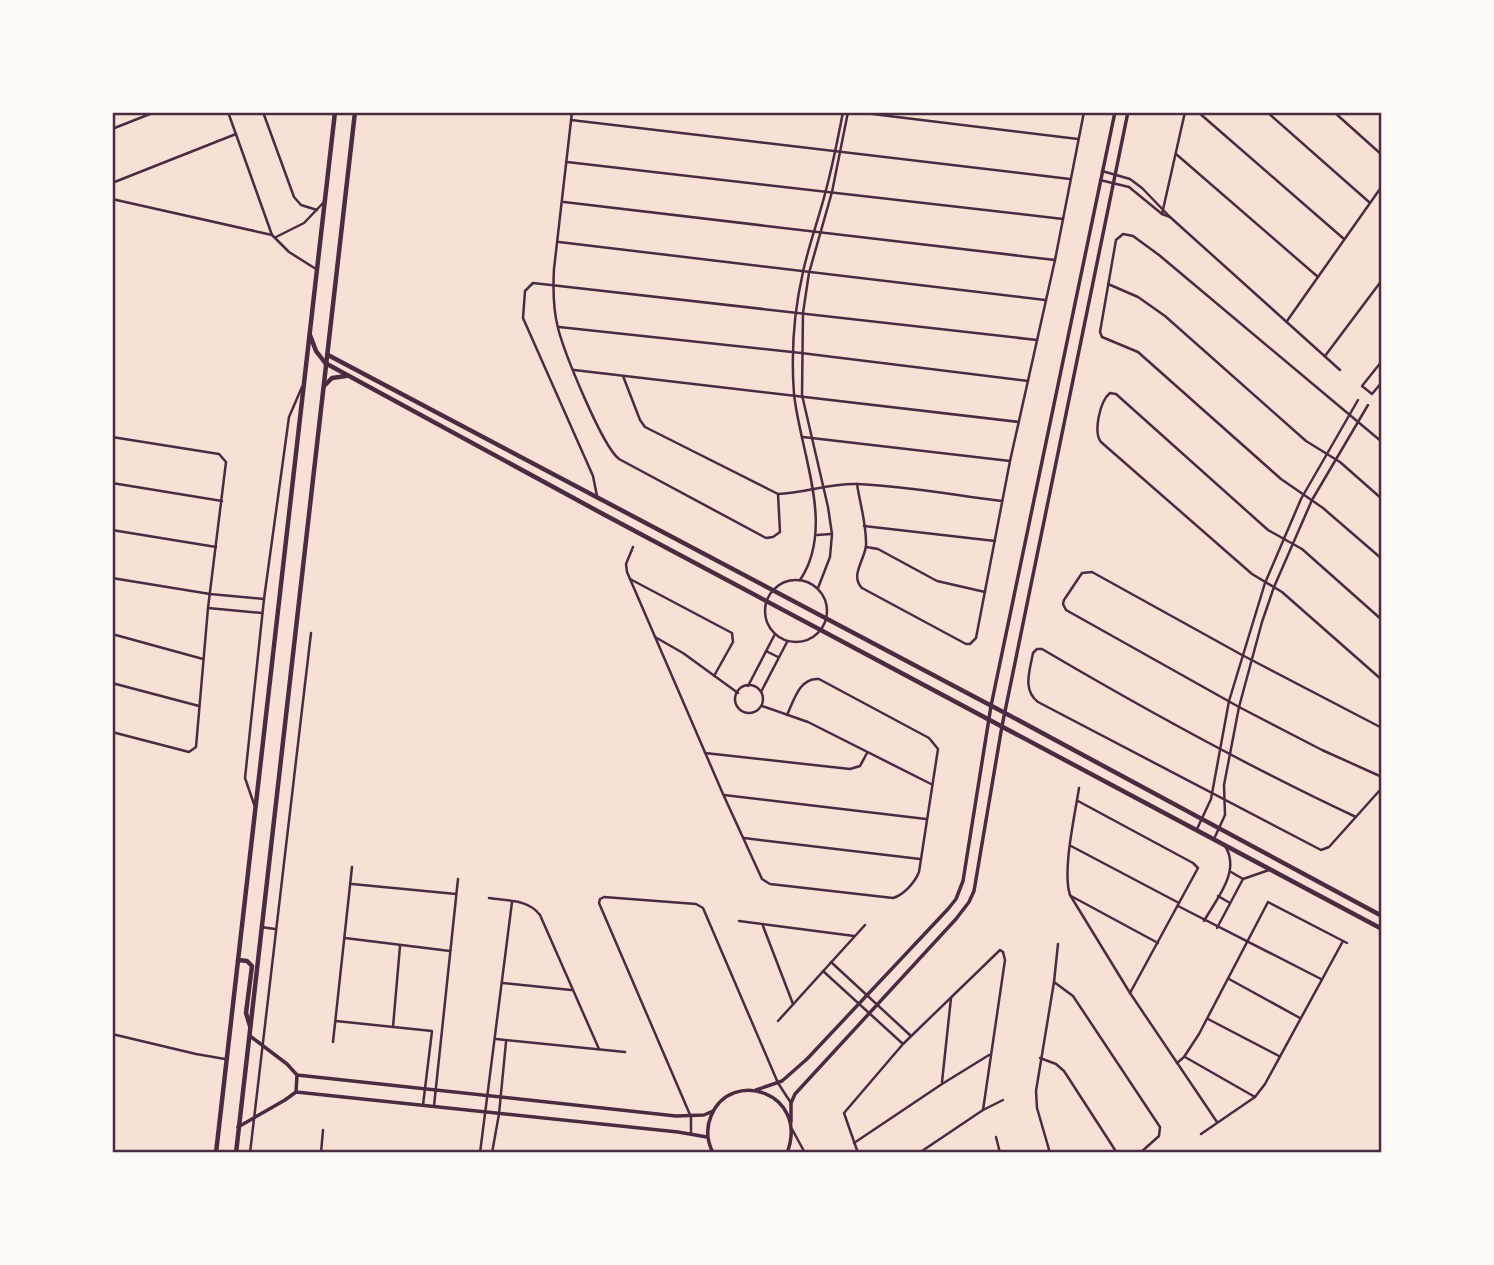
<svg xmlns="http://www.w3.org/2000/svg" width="1494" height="1265" font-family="'Alegreya Sans',sans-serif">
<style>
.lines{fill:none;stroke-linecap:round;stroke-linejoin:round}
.minor{stroke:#4a2c40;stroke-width:2.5}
.tertiary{stroke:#4a2c40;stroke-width:3.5}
.secondary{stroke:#4a2c40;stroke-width:4.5}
.primary{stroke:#4a2c40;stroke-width:4.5}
.neatline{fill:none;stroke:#4a2c40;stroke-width:2.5}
</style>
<rect width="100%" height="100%" fill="#f7e1d7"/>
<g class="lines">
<g class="minor">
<polyline points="228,112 272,235"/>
<polyline points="263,112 294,197 301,205 317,210"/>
<path d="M572,112l-18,157c-1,18 -1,40 4,59 6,24 44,118 61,131l147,79 7,-1 7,-5 -2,-38"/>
<polyline points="856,112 1078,139"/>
<polyline points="1198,112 1344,239"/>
<polyline points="1267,112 1369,202"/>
<polyline points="1334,112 1382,155"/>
<polyline points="571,120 1070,179"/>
<polyline points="112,129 155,112"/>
<polyline points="1176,154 1318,277"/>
<polyline points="567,162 1063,219"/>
<polyline points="1102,171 1130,179 1142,188 1170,217 1340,370"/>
<polyline points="1100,180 1129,187 1162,214 1170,217"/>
<polyline points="112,183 236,134"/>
<polyline points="112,199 272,235 289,252 316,269"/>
<polyline points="564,202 1055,260"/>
<polyline points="1162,214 1185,112"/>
<polyline points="276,237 304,223 324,202"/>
<polyline points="559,242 1045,300"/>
<polyline points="1108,284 1138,297 1165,316 1306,441 1340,462 1382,499"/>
<polyline points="1287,321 1382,186"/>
<polyline points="559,327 801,353 1028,381"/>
<polyline points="1325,356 1382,280"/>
<polyline points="1382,361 1362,386 1372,394 1382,382"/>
<polyline points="574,370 1019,422"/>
<path d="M623,376l17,44 5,7 133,67c27,-1 52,-11 79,-10 48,2 97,11 145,17"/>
<polyline points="112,437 219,454 226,462 208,608 196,747 189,752 112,732"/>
<polyline points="803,437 1010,461"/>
<polyline points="1382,442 1159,255 1133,236 1123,234 1116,240 1100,332 1102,337 1138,352 1281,479 1323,508 1382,559"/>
<polyline points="112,483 222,501"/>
<path d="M857,484c3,20 10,42 9,62 -2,15 -16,30 -4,42l104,56h4l6,-6 34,-177 45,-201 29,-148"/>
<polyline points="597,496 593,476 523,318 525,291 533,283 1037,340"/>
<polyline points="864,526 995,541"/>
<polyline points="112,530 216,547"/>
<polyline points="817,535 831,534"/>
<path d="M633,547l-7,17 1,8 96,222 39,85 8,5 123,14c11,-3 22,-16 26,-26l19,-123 -9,-11 -110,-59c-19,-2 -25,21 -32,36"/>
<polyline points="866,547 878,549 937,581 985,592"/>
<polyline points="112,578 210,594 264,599"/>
<polyline points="630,579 732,633 733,642 714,676"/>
<circle cx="796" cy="611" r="31"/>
<path d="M800,580c36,-53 0,-128 -6,-186 -3,-40 0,-83 9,-122 6,-28 16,-54 23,-82 7,-26 12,-52 17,-78"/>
<polyline points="818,588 830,557 832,534 828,507 802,395 803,313 809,273 832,192 848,112"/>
<polyline points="208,608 262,613"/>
<path d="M1382,620l-80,-71 -34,-19 -152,-136 -6,-1c-10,8 -17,39 -9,49l151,132 30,18 100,88"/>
<polyline points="112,634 203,659"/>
<polyline points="655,637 683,653 738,693"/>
<polyline points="766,651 778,657"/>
<polyline points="112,683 199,706"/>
<circle cx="749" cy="699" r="14"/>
<polyline points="748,686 775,634"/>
<polyline points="761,692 787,642"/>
<polyline points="762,706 808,722 931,784"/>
<polyline points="1382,728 1242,655 1092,572 1082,573 1064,600 1063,604 1066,610 1239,707 1322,750 1382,777"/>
<polyline points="705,753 850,769 860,766 867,753"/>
<path d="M1079,788c-4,27 -17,83 -9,107l60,98 87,129"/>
<polyline points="724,795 926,819"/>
<polyline points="1078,801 1193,863 1198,868 1130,993"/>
<polyline points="255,807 245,778 264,599 289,417 302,387"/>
<path d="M1356,817c-107,-50 -212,-108 -314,-168h-5l-4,4c-3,17 -11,37 5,49l283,148 8,-3 51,-57 2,-3"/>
<polyline points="1197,829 1211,799 1229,701 1265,583 1301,499 1358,400"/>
<polyline points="744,838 920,859"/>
<polyline points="1214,839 1225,815 1224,785 1239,707 1262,622 1274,587 1312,500 1368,405"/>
<polyline points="1071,846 1179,903"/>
<polyline points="1231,872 1243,879"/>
<polyline points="352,884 456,894"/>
<polyline points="1071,896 1158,943"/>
<polyline points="1218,896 1230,903"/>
<path d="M489,898c18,3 39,1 51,17l59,134"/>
<polyline points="1178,906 1321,979"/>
<polyline points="739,921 854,936"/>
<path d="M1204,921c13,-23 37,-50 21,-75"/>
<polyline points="763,926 793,1004"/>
<polyline points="261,927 275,929"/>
<polyline points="1217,928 1243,879 1269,870"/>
<polyline points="345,938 450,951"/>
<polyline points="831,962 911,1036"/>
<polyline points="823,971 903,1044"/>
<polyline points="1229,979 1300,1018"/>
<polyline points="1054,982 1073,996 1160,1127 1159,1136 1140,1153"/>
<polyline points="503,983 571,990"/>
<polyline points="1208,1019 1279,1056"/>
<polyline points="336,1021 432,1031 423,1105"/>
<polyline points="778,1021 865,925"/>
<polyline points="393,1027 400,946"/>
<polyline points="112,1034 196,1054 225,1059"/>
<polyline points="496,1039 625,1052"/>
<polyline points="333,1042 352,867"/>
<polyline points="1185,1057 1255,1097"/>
<polyline points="1040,1058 1056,1064 1064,1071 1117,1153"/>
<polyline points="1177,1063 1184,1057 1199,1034 1268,902 1347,943"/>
<polyline points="942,1082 951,998"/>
<polyline points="434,1106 458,879"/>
<polyline points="792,1129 805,1153"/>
<polyline points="691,1134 691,1117 599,903 600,899 604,897 696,904 703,908 778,1083 791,1103"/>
<polyline points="1201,1134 1255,1097 1265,1084 1343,941"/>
<polyline points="996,1137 1000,1153"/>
<polyline points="854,1143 942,1084 989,1055"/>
<polyline points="250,1153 311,633"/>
<polyline points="321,1153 323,1130"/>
<polyline points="480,1153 512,902"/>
<polyline points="492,1153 499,1114 506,1042"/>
<polyline points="858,1153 844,1113 903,1044 1000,950 1003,952 1005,960 983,1110"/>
<polyline points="919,1153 983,1110 1003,1100"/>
<polyline points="1050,1153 1037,1108 1036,1091 1054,982 1058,944"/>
</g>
<g class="tertiary">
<polyline points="250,1036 287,1064 297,1075 676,1116 704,1115 713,1111"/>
<polyline points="756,1090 782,1081 807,1059 948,909 956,899 963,881 991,706 1115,112"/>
<polyline points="296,1092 297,1075"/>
<polyline points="791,1122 791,1103 795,1094 956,919 969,902 974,891 1002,726 1128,112"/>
<polyline points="238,1127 285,1100 296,1092 678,1132 707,1137"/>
<path d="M713,1153c-6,-12 -7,-25 -2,-37 20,-49 99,-23 76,37"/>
</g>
<g class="secondary">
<polyline points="328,355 1005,713 1382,916"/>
<polyline points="327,364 603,514 1382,929"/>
</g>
<g class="primary">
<polyline points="310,335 316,351 326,364"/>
<polyline points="324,386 332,378 346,376"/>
<polyline points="238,960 247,961 252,966 246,1013 250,1026"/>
<polyline points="216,1153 335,112"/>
<polyline points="236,1153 355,112"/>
</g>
</g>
<rect width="1494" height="1265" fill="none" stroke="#fffaf5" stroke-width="228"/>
<rect x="114" y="114" width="1266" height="1037" class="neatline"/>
</svg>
